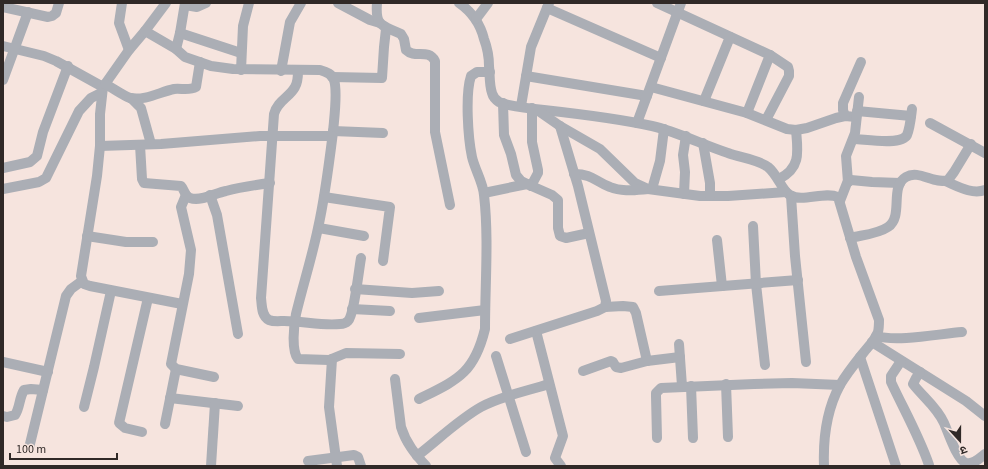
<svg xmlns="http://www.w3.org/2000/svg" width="988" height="469" font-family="'Source Sans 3','Noto Sans Devanagari',sans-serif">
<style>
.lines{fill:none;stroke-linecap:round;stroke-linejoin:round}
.minor{stroke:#abaeb5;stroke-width:10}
</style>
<rect width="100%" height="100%" fill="#f6e4de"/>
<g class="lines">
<g class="minor">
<polyline points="122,3 119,23 129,50"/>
<polyline points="166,3 145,31 129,50 103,87 100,114 100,146 97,176 81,276 84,284 90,286 182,304"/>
<polyline points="338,3 370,20 380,23"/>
<path d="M377,3c-2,25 6,22 24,31l3,5 2,11c9,9 22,-2 29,11v71l15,73"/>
<path d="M459,3c13,9 21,20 25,36 3,8 5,18 5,27 1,8 0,18 3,27 1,4 4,7 7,9 8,4 35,7 45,8 36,4 72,8 108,16 26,6 51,19 76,27 13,5 29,6 40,14 10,8 14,24 22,28 12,8 34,-4 48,2l18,60 23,63c0,4 0,8 -1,12 -3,8 -9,14 -14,20 -8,10 -17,21 -24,33 -13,24 -17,54 -16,81"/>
<polyline points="657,3 770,55 788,67 789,71 789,76 766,120"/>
<polyline points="185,5 197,7 206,3"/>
<polyline points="3,7 48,17 52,16 56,13 59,3"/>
<polyline points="547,8 661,58"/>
<polyline points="476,19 488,3"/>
<path d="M145,31l31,18 9,8 26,9 22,3 87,1c7,2 12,4 14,10 4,12 0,39 -1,52 -4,32 -8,65 -15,96 -6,29 -15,57 -22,86 -2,11 -5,36 2,45l31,1 17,-7 54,1"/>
<polyline points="180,33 241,53"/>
<polyline points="3,46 44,56 56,61 103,87"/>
<polyline points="176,49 180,33 185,3"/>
<polyline points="241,70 243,26 249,3"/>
<polyline points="281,71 290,22 301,3"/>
<path d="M298,71c0,5 0,11 -3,16 -6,11 -17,13 -21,27l-13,184c1,7 0,18 8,22 5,2 11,1 15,1 19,0 38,5 56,3 3,0 6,-1 8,-3 6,-6 11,-52 13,-63"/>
<polyline points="526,76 647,96"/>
<polyline points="332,77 382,78 384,47 386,29"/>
<polyline points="3,80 28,12"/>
<path d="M105,84c8,4 17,11 25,14 15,3 30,-6 44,-9 7,-1 15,2 22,-2l4,-25"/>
<polyline points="651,87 747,113 787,129 796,130 807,128 836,118 845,116 856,117"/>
<polyline points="131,98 141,108 151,144"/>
<polyline points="704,101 730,37"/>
<polyline points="503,103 504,135 511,154 516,175 521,181 527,184"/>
<polyline points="521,106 531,47 549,3"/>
<polyline points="537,110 560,126 600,149 635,183 648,189 700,196 728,196 786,192"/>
<polyline points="857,111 911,116"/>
<polyline points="747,113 770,55"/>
<polyline points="845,116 843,110 843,103 861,62"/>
<polyline points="637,123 681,3"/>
<polyline points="930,123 985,153"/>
<polyline points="333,131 383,133"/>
<path d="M854,139c10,0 47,7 53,-4 3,-7 4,-18 5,-26"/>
<polyline points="703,143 710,183 710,196"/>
<path d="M140,145l2,34 2,4 37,3c4,4 3,10 9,12 11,4 25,-5 36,-7 15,-4 29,-6 44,-8"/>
<polyline points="100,146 161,144 260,136 332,136"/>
<polyline points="3,168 30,162 37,156 43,132 68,66"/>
<path d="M574,174c19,0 20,7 36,13 12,5 25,3 38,2"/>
<path d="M779,179c22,-11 19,-27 17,-49"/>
<path d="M945,181c12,5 27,14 40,9"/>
<polyline points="848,182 846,156 855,133 859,97"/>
<polyline points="531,186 538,173 538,170 532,142 532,108"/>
<polyline points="3,189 39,182 46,178 79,111 91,98 101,93"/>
<polyline points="652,189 660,161 664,129"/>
<polyline points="484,193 527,184 552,195 558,200 558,228 560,236 566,238 589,233"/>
<polyline points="684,194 685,172 683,155 686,136"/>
<polyline points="186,195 181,207 191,250 189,274 171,364 176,369 214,377"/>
<polyline points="210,195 217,215 238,334"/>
<polyline points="791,196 795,256 806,362"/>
<polyline points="324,197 390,207 383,261"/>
<polyline points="840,201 847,183 851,180 872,182 900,183"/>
<polyline points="753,226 756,284 765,365"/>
<polyline points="319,228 364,236"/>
<polyline points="87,236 126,242 153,242"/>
<path d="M850,238c12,-3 28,-4 38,-11 16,-11 1,-40 18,-50 13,-8 28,8 42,3l6,-8 17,-28"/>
<polyline points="717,240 722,286"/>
<polyline points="355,289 412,293 439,291"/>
<polyline points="659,291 798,280"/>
<polyline points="605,307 623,306 633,307 636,313 647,361"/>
<polyline points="352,309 390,311"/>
<polyline points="419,318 485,310"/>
<polyline points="536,331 563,436 555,458 561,466"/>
<path d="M876,336c22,6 62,-2 86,-4"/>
<polyline points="510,339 597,311 605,307 606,301 578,186 560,126"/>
<polyline points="872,342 966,401 985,416"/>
<polyline points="679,344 682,386"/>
<polyline points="496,356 526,452"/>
<polyline points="860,357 896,466"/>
<polyline points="332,359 329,407 337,466"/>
<path d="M901,361l-10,15v6c13,28 28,54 38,83"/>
<polyline points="3,362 48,372"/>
<polyline points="583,371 611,361 613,362 616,367 621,368 647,361 680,357"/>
<path d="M920,372l-4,6 -3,6c10,13 24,23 31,39 4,9 13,37 22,40 7,2 14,-5 19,-9"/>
<path d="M395,379l6,48c5,16 14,27 25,39"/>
<polyline points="726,384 728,437"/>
<polyline points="691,386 693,438"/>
<polyline points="170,398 238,406"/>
<path d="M419,399c38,-19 55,-25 66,-70 0,-44 4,-91 -1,-134 -1,-13 -9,-25 -12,-38 -4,-19 -7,-63 -1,-81l6,-4h13"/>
<polyline points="84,407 94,367 111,291"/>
<path d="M3,416l4,1 8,-2c5,-7 4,-17 9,-25l7,-1 12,1"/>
<polyline points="165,424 176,369"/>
<polyline points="142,432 125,428 119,423 148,298"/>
<polyline points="657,438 656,396 656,393 661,388 754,384 792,383 840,385"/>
<polyline points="29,448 66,296 71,289 82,281"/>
<path d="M417,456c21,-16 41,-36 64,-49 20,-11 46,-16 68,-23"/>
<polyline points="308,461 354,455 358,457 361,466"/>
<polyline points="211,466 215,403"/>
</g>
</g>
<rect width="988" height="469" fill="none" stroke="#302927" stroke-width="8"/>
<g transform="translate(960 441) rotate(159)" stroke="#f6e4de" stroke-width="3" paint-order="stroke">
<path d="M0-3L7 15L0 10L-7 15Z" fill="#302927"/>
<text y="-6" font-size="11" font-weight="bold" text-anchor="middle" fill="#302927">उ</text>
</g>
<path d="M10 453v6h107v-6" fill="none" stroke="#302927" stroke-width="2"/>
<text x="16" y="453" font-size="12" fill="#302927" stroke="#f6e4de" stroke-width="3" paint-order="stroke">100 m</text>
</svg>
